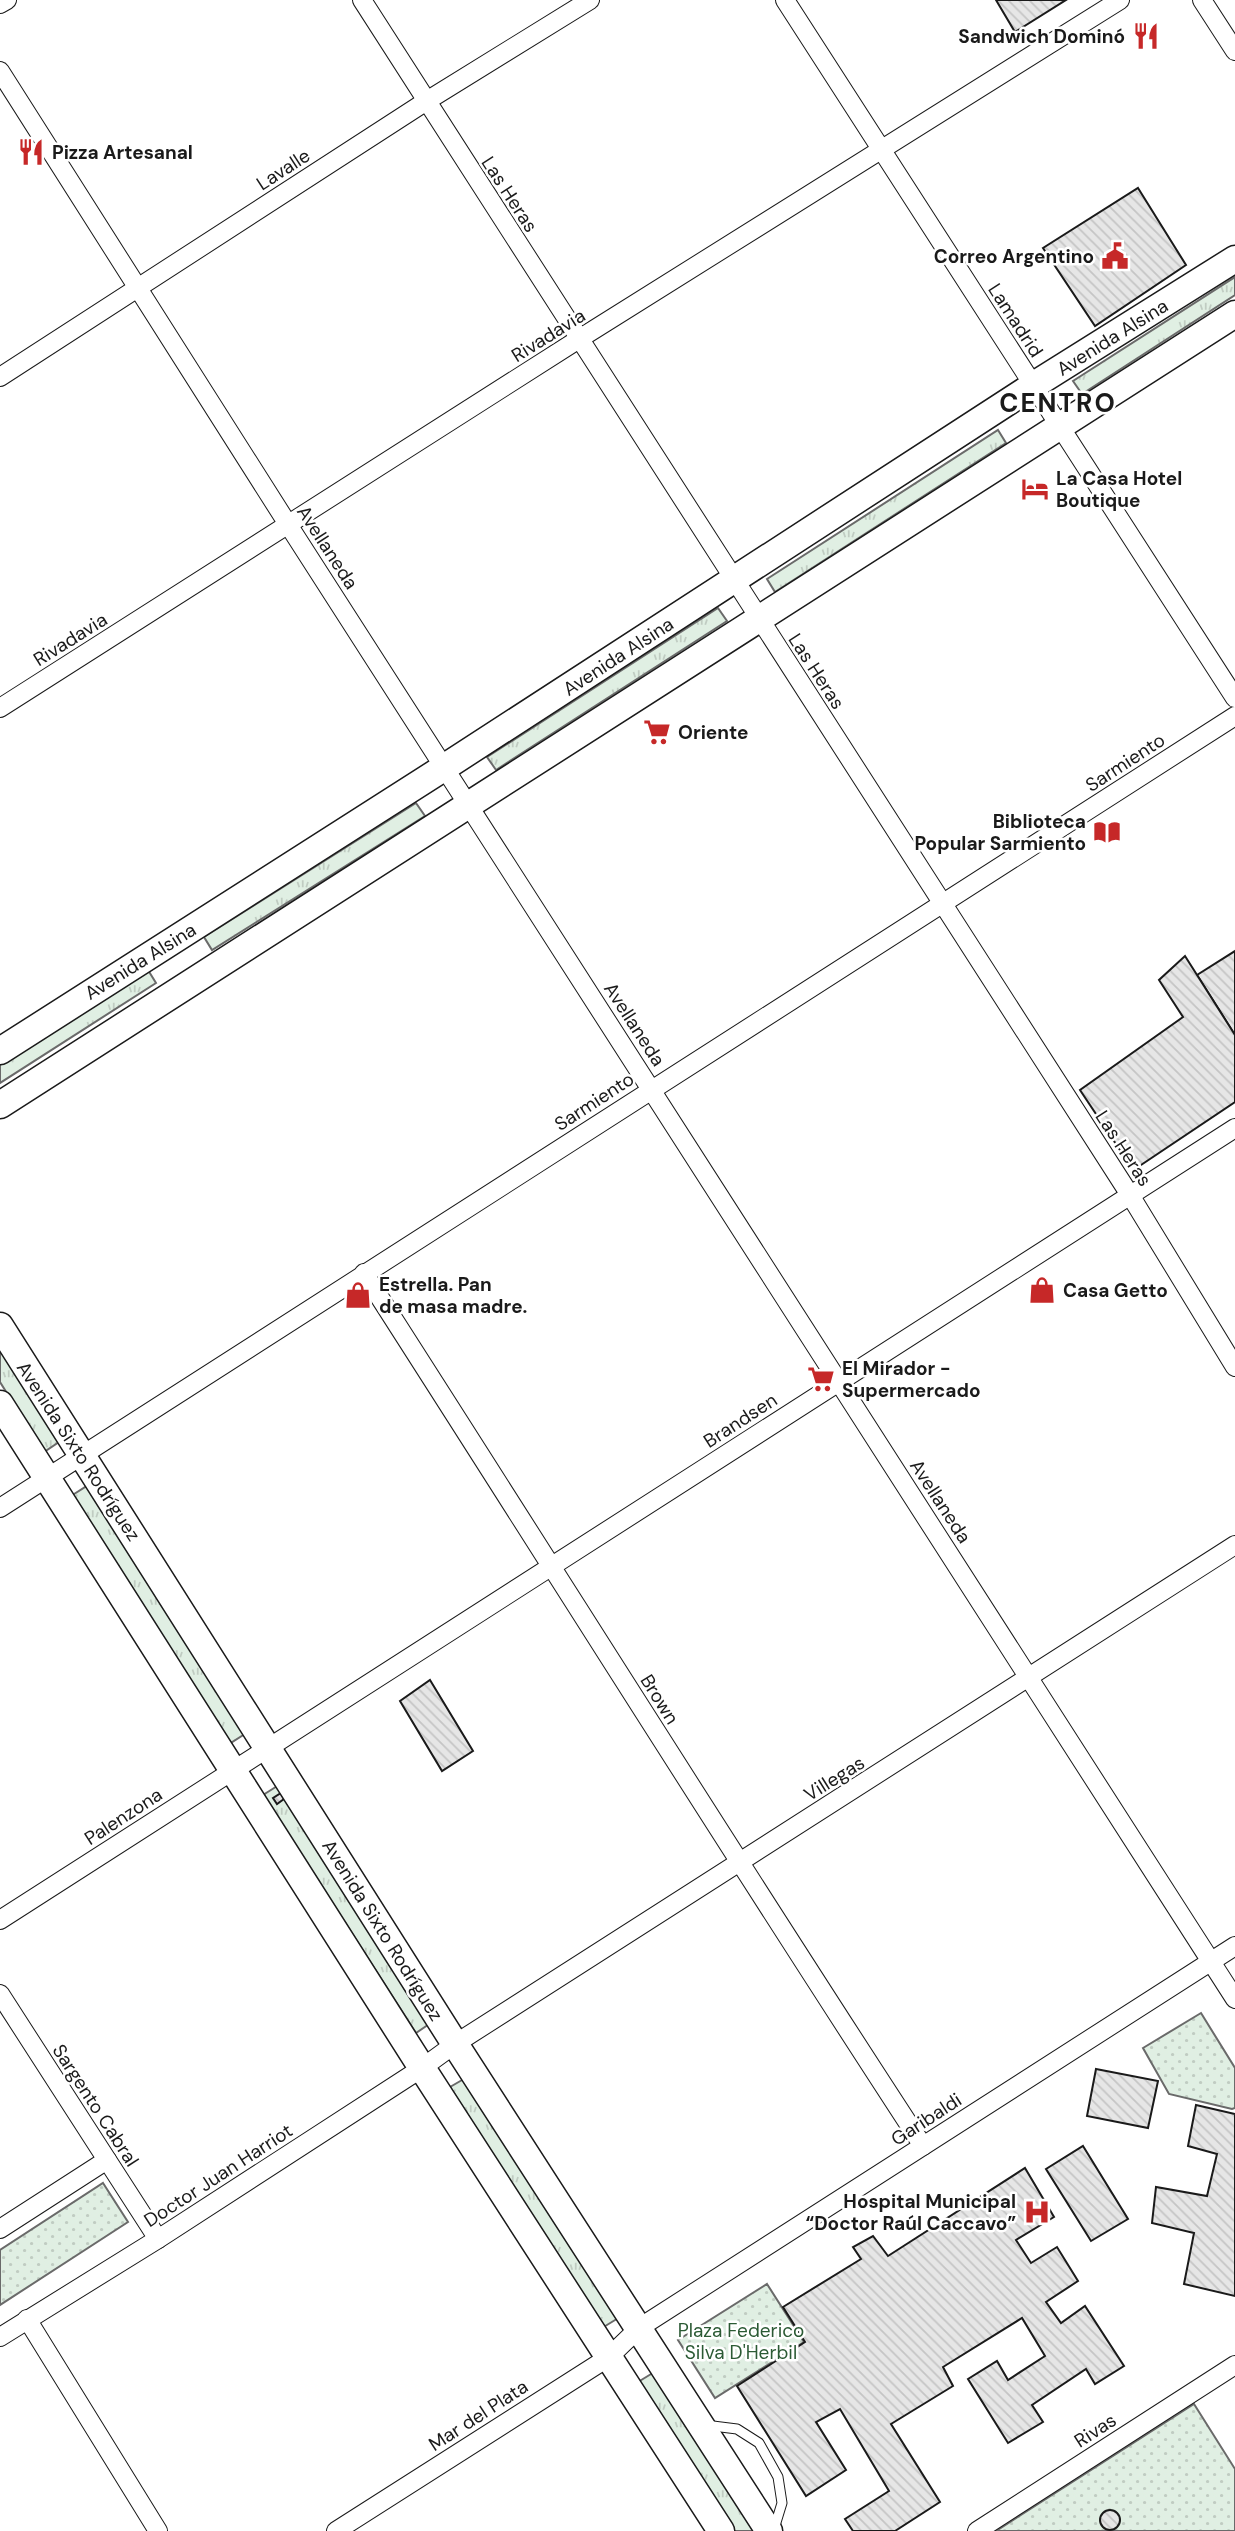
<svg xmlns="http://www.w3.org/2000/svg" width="1235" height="2531" font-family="'DM Sans',sans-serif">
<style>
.grass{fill:url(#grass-tufts);stroke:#6a6a6a;stroke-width:2}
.park{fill:url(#park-dots);stroke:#6a6a6a;stroke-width:2}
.building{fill:url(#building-back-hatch);stroke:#1a1a1a;stroke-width:2}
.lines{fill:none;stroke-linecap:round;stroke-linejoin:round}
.lane-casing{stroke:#1a1a1a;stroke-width:11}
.street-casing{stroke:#1a1a1a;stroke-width:20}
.secondary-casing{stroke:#1a1a1a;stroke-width:29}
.lane{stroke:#fff;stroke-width:9}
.street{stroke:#fff;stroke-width:18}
.secondary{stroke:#fff;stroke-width:26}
.labels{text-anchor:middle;stroke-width:5;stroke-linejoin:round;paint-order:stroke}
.poi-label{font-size:19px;font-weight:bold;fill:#1a1a1a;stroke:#fff;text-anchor:start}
.street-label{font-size:19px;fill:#1a1a1a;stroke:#fff}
.park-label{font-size:19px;fill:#2b5a34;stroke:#fff}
.district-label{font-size:26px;font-weight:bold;letter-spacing:2px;fill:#1a1a1a;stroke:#fff}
</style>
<defs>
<pattern id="grass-tufts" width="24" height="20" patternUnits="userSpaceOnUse" patternTransform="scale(1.75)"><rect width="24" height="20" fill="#e0efe3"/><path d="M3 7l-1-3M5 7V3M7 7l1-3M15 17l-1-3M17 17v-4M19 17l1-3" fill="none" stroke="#c0ccc2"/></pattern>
<pattern id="park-dots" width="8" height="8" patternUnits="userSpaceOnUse" patternTransform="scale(1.75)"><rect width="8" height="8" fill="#e0efe3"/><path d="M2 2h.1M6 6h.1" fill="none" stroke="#c0ccc2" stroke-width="1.8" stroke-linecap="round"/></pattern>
<pattern id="building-back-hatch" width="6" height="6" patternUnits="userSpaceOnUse" patternTransform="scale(1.75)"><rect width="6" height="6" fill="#e6e6e6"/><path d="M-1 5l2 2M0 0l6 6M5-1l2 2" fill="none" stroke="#c5c5c5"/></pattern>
</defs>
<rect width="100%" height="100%" fill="#fff"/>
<g class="grass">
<polygon points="1235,277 1235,295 1082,394 1073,381"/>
<polygon points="998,430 1006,443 775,592 767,579"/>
<polygon points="718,608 727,621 496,770 487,757"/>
<polygon points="416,803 425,816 212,950 204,937"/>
<polygon points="148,970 156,983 0,1083 0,1065"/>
<polygon points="0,1342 62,1440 44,1452 0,1382"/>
<polygon points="90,1484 248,1732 229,1744 71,1496"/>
<polygon points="282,1783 435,2020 416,2033 263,1795"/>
<polygon points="469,2076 620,2317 602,2328 450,2087"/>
<polygon points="656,2371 756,2531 731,2531 638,2382"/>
</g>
<g class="park">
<polygon points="1201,2013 1235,2068 1235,2108 1232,2109 1169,2094 1143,2048"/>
<polygon points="103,2183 128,2222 0,2305 0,2250"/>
<polygon points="767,2284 804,2342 715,2398 678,2340"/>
<polygon points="1194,2404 1235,2469 1235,2531 996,2531"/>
</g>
<g class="building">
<polygon points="996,0 1066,0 1015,32"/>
<polygon points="1138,188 1186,265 1095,326 1043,248"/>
<polygon points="1235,951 1235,1035 1197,975"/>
<polygon points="1185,956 1235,1035 1235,1102 1138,1167 1130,1165 1080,1090 1183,1017 1159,980"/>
<polygon points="430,1680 473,1751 442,1771 400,1701"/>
<polygon points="281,1793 284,1799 277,1804 273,1798"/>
<polygon points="1096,2069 1158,2081 1148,2128 1087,2116"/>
<polygon points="1196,2105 1235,2114 1235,2296 1184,2284 1194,2233 1152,2223 1156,2187 1207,2196 1217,2154 1188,2146"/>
<polygon points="1083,2146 1128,2219 1091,2241 1046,2169"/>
<polygon points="1025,2168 1054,2217 1016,2240 1031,2263 1057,2247 1078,2281 1046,2302 1061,2323 1085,2306 1124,2366 1095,2384 1086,2369 1032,2405 1043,2422 1008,2443 968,2379 997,2361 1008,2380 1045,2356 1022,2318 943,2367 953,2386 891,2424 940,2502 895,2531 853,2531 845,2519 889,2491 840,2409 816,2422 846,2470 806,2496 737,2386 805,2342 783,2307 861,2259 853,2247 873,2236 888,2256"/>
<circle cx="1110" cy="2520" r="10"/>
</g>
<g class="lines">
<defs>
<polyline id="lane" points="705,2425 737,2429 759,2443 778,2477 782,2503 774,2529"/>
<g id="street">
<polyline points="362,0 1130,1195 1235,1367"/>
<polyline points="785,0 1235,698"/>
<polyline points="1202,0 1235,51"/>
<polyline points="0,4 7,0"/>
<polyline points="0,71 289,526 1235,1999"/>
<polyline points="0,377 425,102 590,0"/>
<polyline points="0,708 579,339 1120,0"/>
<path d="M364,1273c187,291 370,584 559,873"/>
<polyline points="0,1508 1235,716"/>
<polyline points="0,1920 1235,1128"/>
<polyline points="0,1994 158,2239"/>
<polyline points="0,2229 107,2160"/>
<polyline points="27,2319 158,2531"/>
<polyline points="0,2337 158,2239 422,2068 455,2044 1235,1545"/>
<polyline points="336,2531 609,2357 639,2328 1235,1946"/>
<polyline points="977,2531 1235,2365"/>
</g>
<g id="secondary">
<polyline points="0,1051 445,767 1034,385 1235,259"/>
<polyline points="0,1105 1235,314"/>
<polyline points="0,1326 455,2044 769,2531"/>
<polyline points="0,1404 422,2068 721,2531"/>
</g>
</defs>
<use href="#lane" class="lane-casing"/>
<use href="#street" class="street-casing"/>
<use href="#secondary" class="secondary-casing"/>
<use href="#lane" class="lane"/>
<use href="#street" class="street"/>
<use href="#secondary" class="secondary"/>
</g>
<defs>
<symbol id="restaurant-bare" viewBox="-9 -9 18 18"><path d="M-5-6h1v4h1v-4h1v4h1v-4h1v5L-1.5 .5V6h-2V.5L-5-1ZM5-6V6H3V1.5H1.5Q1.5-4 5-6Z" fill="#c62828" stroke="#fff" stroke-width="2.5" paint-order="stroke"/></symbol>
<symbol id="civic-bare" viewBox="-9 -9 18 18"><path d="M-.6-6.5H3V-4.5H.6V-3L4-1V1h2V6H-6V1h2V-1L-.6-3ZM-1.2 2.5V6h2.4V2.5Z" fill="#c62828" stroke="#fff" stroke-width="2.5" paint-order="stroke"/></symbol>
<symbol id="hotel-bare" viewBox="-9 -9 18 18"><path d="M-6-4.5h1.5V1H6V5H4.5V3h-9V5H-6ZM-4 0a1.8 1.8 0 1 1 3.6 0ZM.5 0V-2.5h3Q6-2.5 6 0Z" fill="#c62828" stroke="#fff" stroke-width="2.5" paint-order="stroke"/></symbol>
<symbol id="supermarket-bare" viewBox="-9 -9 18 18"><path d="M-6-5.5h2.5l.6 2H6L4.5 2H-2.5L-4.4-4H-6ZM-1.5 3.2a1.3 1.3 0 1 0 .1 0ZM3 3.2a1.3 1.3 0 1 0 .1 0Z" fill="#c62828" stroke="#fff" stroke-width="2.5" paint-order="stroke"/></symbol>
<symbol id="library-bare" viewBox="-9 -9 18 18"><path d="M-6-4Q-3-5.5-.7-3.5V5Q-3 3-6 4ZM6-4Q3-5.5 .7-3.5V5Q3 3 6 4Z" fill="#c62828" stroke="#fff" stroke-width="2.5" paint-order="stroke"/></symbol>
<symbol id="shop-bare" viewBox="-9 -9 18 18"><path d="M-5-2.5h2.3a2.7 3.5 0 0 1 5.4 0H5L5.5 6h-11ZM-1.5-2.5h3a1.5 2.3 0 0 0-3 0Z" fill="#c62828" stroke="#fff" stroke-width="2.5" paint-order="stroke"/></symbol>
<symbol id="hospital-bare" viewBox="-9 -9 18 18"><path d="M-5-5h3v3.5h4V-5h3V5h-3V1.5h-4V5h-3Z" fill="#c62828" stroke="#fff" stroke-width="2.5" paint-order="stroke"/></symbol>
</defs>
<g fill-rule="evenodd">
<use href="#restaurant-bare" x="1127" y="17" width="38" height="38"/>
<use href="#restaurant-bare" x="12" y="133" width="38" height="38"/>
<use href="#civic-bare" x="1096" y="237" width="38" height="38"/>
<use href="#hotel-bare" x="1016" y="470" width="38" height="38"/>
<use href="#supermarket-bare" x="638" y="713" width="38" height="38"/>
<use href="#library-bare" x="1088" y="813" width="38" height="38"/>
<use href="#shop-bare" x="1023" y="1271" width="38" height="38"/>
<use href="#shop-bare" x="339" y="1276" width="38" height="38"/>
<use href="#supermarket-bare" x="802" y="1360" width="38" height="38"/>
<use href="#hospital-bare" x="1018" y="2193" width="38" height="38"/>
</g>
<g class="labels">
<g class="poi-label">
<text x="1125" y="43" text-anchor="end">Sandwich Dominó</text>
<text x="52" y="159">Pizza Artesanal</text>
<text x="1094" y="263" text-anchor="end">Correo Argentino</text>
<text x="1056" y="485">La Casa Hotel<tspan x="1056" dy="22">Boutique</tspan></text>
<text x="678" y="739">Oriente</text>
<text x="1086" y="828" text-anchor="end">Biblioteca<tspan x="1086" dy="22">Popular Sarmiento</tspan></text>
<text x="379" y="1291">Estrella. Pan<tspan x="379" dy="22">de masa madre.</tspan></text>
<text x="1063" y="1297">Casa Getto</text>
<text x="842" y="1375">El Mirador -<tspan x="842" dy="22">Supermercado</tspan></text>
<text x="1016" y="2208" text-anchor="end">Hospital Municipal<tspan x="1016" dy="22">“Doctor Raúl Caccavo”</tspan></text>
</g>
<g class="street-label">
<text transform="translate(283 169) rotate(-33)" y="7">Lavalle</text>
<text transform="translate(510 194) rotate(57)" y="7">Las Heras</text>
<text transform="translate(1016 320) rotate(57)" y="7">Lamadrid</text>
<text transform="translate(548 335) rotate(-32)" y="7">Rivadavia</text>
<text transform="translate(1112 337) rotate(-32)" y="7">Avenida Alsina</text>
<text transform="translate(328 547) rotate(57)" y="7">Avellaneda</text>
<text transform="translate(70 639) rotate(-32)" y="7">Rivadavia</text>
<text transform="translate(618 656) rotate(-33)" y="7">Avenida Alsina</text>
<text transform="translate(817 671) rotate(57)" y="7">Las Heras</text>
<text transform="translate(1125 762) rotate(-33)" y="7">Sarmiento</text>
<text transform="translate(140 961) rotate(-32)" y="7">Avenida Alsina</text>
<text transform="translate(635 1024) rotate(57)" y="7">Avellaneda</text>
<text transform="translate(594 1101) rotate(-33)" y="7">Sarmiento</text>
<text transform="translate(1124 1148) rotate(57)" y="7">Las Heras</text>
<text transform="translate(740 1420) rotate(-33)" y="7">Brandsen</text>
<text transform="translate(79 1451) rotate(57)" y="7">Avenida Sixto Rodríguez</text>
<text transform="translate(941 1501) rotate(57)" y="7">Avellaneda</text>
<text transform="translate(660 1699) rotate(58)" y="7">Brown</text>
<text transform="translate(834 1778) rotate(-32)" y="7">Villegas</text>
<text transform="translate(123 1816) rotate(-33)" y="7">Palenzona</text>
<text transform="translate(383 1930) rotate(58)" y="7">Avenida Sixto Rodríguez</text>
<text transform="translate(96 2105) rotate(57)" y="7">Sargento Cabral</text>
<text transform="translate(926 2119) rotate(-33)" y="7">Garibaldi</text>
<text transform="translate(218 2175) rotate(-33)" y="7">Doctor Juan Harriot</text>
<text transform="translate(478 2415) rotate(-33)" y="7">Mar del Plata</text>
<text transform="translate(1095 2430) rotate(-33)" y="7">Rivas</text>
</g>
<g class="park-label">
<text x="741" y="2337">Plaza Federico<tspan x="741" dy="22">Silva D'Herbil</tspan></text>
</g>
<g class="district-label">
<text x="1058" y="412">CENTRO</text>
</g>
</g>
</svg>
